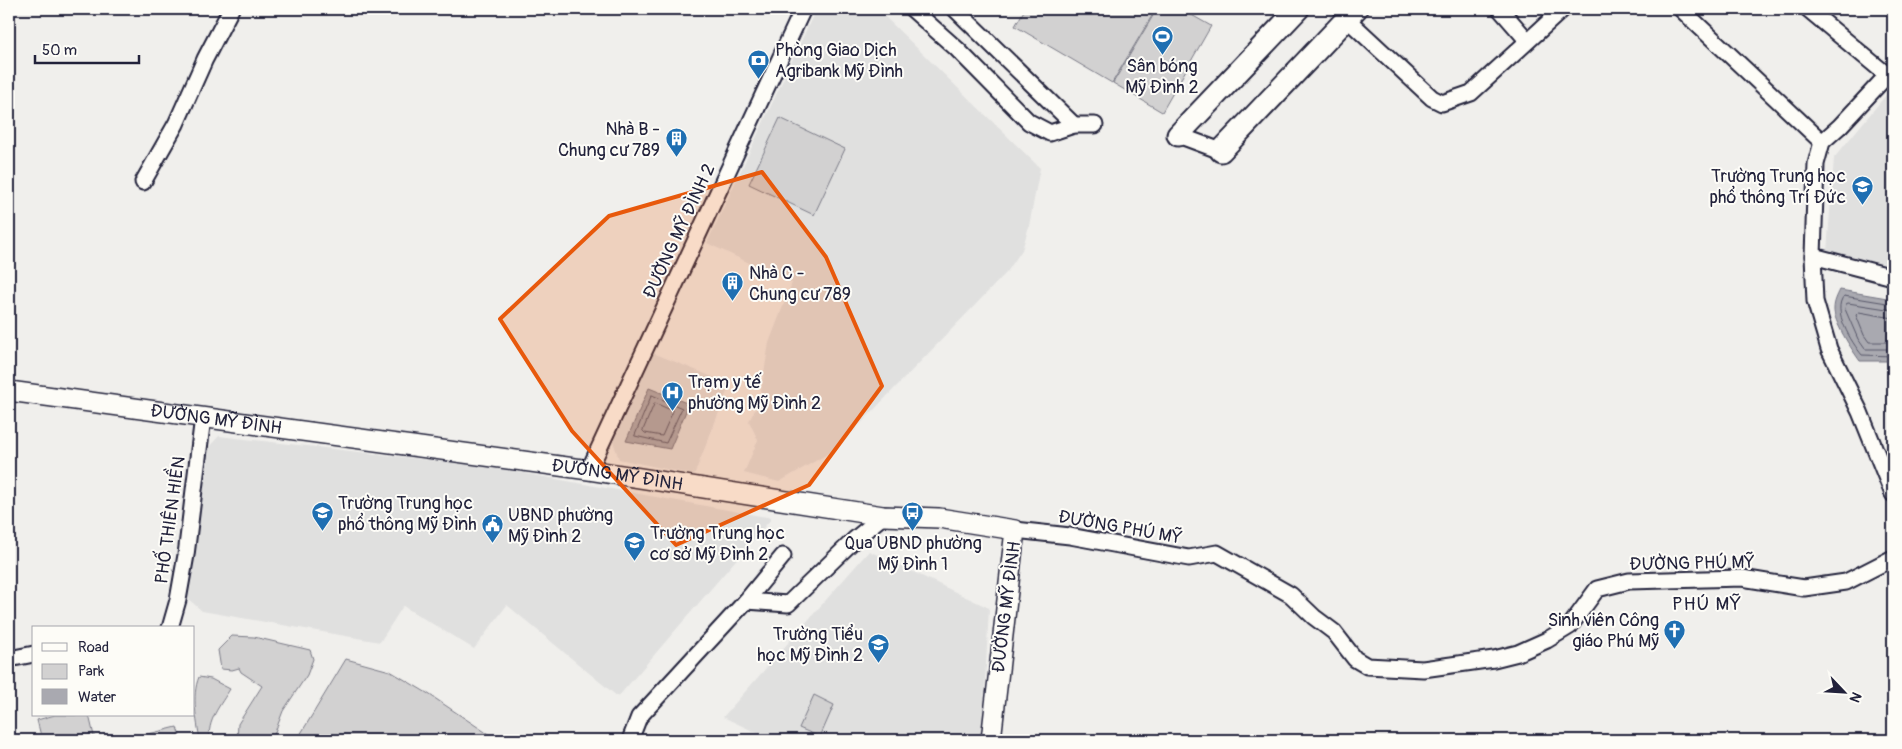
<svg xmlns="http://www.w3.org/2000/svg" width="1902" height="749" font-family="Pangolin,sans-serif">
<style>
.built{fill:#e0e0df}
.green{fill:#d2d1d1;stroke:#7a7a86}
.water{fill:#a9a9b0;stroke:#737381}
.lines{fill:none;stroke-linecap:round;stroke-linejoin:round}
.shore{stroke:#58586a;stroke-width:1}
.minor-casing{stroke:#22223b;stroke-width:19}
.tertiary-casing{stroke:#22223b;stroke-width:22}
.secondary-casing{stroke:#22223b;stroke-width:25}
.minor{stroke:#fdfcf7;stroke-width:15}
.tertiary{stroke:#fdfcf7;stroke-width:19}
.secondary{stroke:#fdfcf7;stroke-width:21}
.marked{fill:#e8590c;fill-opacity:0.2;stroke:#e8590c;stroke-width:4;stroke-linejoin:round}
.labels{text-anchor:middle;stroke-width:4;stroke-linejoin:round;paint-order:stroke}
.poi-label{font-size:18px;fill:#22223b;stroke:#fdfcf7;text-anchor:start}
.street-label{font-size:18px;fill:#22223b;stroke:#fdfcf7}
.neighbourhood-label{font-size:19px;letter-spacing:1px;fill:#22223b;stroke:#fdfcf7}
</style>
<rect width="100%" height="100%" fill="#f0efec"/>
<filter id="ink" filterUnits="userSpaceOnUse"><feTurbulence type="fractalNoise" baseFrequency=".02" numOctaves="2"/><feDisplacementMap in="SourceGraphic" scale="10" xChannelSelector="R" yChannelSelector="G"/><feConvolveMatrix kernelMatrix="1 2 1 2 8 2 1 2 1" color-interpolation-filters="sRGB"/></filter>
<g filter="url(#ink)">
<g class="built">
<polygon points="816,9 877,9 1040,168 1029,226 1022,250 1007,272 836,449 779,482 744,473 758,440 749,421 759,403 769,343 792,283 707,243"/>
<polygon points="1891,89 1893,91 1893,266 1827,252 1834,158"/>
<polygon points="653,353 730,384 694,475 619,459 612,438"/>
<polygon points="219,436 490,467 772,518 618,697 507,605 474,649 403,606 380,642 202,611 186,597 207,449"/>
<polygon points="869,551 989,608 982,740 772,740 723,717"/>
</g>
<g class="green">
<polygon points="1025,9 1156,9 1112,83 1015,26"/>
<polygon points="1157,9 1181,9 1211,26 1162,112 1113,83"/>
<polygon points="780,118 845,149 814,215 749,184"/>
<polygon points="232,636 254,637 310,650 313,659 307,675 283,711 272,740 237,740 238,724 262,686 241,672 239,668 232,670 221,669 218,650"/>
<polygon points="346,659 390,671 427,693 497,740 297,740"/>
<path d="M199,677l12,2 19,10c-9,15 -24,33 -20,51h-10c-3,-19 -9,-44 -1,-63z"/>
<polygon points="814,695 834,705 820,737 799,728"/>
<polygon points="55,715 89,715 95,740 42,740 37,720"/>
<polygon points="177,727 181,740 124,740"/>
</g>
<g class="water">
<path d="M1840,290l53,9v62h-33c-8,-11 -27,-40 -26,-52 0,-7 3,-13 6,-19z"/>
<polygon points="649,388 689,404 670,449 626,441"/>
</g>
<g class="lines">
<g class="shore">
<path d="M1893,304l-49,-8c-13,14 8,47 18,59l31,1"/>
<polyline points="1893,310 1848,303 1846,304 1845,309 1858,339 1865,349 1893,349"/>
<polyline points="1893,318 1859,312 1856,315 1864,335 1869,342 1893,342"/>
<polygon points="652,395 682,408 666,443 635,436"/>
<polygon points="655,403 673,411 662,436 645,433 643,431"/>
</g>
<defs>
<g id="minor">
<polyline points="912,9 957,49 1029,122 1050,133 1074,125 1095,125"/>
<polyline points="955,9 1074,125"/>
<polyline points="1500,9 1527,40"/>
<polyline points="1681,9 1822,142"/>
<polyline points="1808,9 1893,80"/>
<polyline points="1347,19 1432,98 1442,103 1471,93 1563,9"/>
<polyline points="1893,69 1840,126 1822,142 1816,164 1813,256 1815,301 1829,349 1860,412 1893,494"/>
<polyline points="1178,135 1221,151"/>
<polyline points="143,182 176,124 205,59 231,9"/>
<polyline points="1813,256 1893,277"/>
<polyline points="589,470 803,9"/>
<polyline points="1015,530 1070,536 1189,558 1217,553 1291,595 1314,617 1334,632 1355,659 1367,666 1423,669 1494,659 1518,653 1547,640 1570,626 1597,589 1629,581 1742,578 1804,588 1846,582 1893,558"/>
<polyline points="746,601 788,604 855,539 883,516"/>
<polyline points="170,628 178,600 186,555 203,417"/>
<polyline points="9,659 34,654"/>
<polyline points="630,740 639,717 746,601 783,556"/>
</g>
<g id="tertiary">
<path id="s1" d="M9,391l580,79 294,46 56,2 76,12 -24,210"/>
</g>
<g id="secondary">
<polyline points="1178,135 1298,9"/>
<polyline points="1221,151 1356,9"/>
</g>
</defs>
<use href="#minor" class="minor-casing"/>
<use href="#tertiary" class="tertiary-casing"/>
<use href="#secondary" class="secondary-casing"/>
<use href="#minor" class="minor"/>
<use href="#tertiary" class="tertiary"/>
<use href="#secondary" class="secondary"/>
</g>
</g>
<path class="marked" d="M762,172l64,85 56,129 -73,99 -133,60 -104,-114 -72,-112 109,-103z"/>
<defs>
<symbol id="stadium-pin" viewBox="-11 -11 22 30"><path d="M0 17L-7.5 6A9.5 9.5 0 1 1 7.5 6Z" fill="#1f6fb2" stroke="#fdfcf7"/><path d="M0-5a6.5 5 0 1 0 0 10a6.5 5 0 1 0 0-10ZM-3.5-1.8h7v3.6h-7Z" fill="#fff"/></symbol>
<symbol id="bank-pin" viewBox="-11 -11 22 30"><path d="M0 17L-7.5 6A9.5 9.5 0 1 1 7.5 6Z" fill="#1f6fb2" stroke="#fdfcf7"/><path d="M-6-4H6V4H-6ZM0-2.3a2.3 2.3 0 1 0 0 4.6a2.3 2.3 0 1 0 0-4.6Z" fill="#fff"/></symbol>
<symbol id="building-pin" viewBox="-11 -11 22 30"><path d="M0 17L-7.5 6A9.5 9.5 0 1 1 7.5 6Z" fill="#1f6fb2" stroke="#fdfcf7"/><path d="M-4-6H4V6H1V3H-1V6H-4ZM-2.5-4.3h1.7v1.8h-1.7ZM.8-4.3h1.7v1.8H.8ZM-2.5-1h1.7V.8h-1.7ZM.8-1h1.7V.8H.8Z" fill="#fff"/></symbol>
<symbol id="school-pin" viewBox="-11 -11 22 30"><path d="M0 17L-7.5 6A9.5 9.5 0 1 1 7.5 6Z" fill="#1f6fb2" stroke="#fdfcf7"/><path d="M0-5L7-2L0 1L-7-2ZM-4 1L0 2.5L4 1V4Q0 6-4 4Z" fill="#fff"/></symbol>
<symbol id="hospital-pin" viewBox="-11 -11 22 30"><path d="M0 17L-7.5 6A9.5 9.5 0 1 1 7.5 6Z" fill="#1f6fb2" stroke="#fdfcf7"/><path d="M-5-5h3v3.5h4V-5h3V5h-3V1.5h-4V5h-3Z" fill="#fff"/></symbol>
<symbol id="bus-pin" viewBox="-11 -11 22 30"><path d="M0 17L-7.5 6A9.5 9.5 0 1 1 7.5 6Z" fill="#1f6fb2" stroke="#fdfcf7"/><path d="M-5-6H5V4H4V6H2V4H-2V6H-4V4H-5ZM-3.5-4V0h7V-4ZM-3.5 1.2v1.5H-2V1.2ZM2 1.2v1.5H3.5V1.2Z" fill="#fff"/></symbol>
<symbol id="civic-pin" viewBox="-11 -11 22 30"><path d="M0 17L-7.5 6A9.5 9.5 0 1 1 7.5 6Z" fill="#1f6fb2" stroke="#fdfcf7"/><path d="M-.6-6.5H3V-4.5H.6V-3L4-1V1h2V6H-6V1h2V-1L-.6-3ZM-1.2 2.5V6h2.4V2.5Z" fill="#fff"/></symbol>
<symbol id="church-pin" viewBox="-11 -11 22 30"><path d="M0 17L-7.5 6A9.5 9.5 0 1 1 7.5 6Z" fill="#1f6fb2" stroke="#fdfcf7"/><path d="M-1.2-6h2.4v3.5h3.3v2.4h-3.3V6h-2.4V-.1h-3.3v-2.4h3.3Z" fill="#fff"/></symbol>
</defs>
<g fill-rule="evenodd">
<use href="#stadium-pin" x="1150" y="24" width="25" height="34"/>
<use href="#bank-pin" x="746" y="48" width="25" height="34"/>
<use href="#building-pin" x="664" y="126" width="25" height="34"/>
<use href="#school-pin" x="1850" y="174" width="25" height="34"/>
<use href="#building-pin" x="720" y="270" width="25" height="34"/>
<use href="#hospital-pin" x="660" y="380" width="25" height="34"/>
<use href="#school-pin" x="310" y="500" width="25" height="34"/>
<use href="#bus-pin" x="900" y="500" width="25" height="34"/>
<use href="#civic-pin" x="480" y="512" width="25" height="34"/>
<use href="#school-pin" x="622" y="530" width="25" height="34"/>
<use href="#church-pin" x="1662" y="618" width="25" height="34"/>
<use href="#school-pin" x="866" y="632" width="25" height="34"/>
</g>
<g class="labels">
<g class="poi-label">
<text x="775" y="56">Phòng Giao Dịch<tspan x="775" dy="21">Agribank Mỹ Đình</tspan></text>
<text x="1162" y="72" text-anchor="middle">Sân bóng<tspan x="1162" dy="21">Mỹ Đình 2</tspan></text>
<text x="660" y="135" text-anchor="end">Nhà B -<tspan x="660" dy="21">Chung cư 789</tspan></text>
<text x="1846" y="182" text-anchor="end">Trường Trung học<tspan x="1846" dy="21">phổ thông Trí Đức</tspan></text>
<text x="749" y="279">Nhà C -<tspan x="749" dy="21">Chung cư 789</tspan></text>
<text x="688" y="388">Trạm y tế<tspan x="688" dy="21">phường Mỹ Đình 2</tspan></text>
<text x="338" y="509">Trường Trung học<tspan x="338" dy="21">phổ thông Mỹ Đình</tspan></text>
<text x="508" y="521">UBND phường<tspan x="508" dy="21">Mỹ Đình 2</tspan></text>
<text x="650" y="539">Trường Trung học<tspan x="650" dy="21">cơ sở Mỹ Đình 2</tspan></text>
<text x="913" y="549" text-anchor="middle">Qua UBND phường<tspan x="913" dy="21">Mỹ Đình 1</tspan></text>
<text x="1659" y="626" text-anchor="end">Sinh viên Công<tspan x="1659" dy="21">giáo Phú Mỹ</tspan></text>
<text x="863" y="640" text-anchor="end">Trường Tiểu<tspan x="863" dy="21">học Mỹ Đình 2</tspan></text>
</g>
<g class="street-label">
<text transform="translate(679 231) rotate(-65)" y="6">ĐƯỜNG MỸ ĐÌNH 2</text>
<text dy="6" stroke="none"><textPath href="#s1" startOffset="209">ĐƯỜNG MỸ ĐÌNH</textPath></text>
<text dy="6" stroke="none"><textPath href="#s1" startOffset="614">ĐƯỜNG MỸ ĐÌNH</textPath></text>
<text transform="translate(170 520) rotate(-82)" y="6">PHỐ THIÊN HIỀN</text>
<text transform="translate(1120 527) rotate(10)" y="6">ĐƯỜNG PHÚ MỸ</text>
<text transform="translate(1692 563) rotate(-1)" y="6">ĐƯỜNG PHÚ MỸ</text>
<text transform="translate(1006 607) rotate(-83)" y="6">ĐƯỜNG MỸ ĐÌNH</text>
</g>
<g class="neighbourhood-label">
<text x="1707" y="610">PHÚ MỸ</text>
</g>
</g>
<rect width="1902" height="749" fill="none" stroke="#fdfcf7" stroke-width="30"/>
<rect x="15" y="15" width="1872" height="719" fill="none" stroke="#22223b" stroke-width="2" filter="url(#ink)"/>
<rect x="32" y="626" width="162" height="90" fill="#fdfcf7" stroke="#a5a5ac"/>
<rect x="42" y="643" width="25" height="8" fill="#fdfcf7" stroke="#a5a5ac"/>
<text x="78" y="652" font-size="15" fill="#22223b">Road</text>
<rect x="42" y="664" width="25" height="15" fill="#d2d1d1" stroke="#a5a5ac"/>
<text x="78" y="676" font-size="15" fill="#22223b">Park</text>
<rect x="42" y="689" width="25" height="15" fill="#a9a9b0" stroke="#a5a5ac"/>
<text x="78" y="702" font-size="15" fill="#22223b">Water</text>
<g transform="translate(1844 692) rotate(115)" stroke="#fdfcf7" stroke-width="4" paint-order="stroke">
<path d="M0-4L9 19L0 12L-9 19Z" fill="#22223b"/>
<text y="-8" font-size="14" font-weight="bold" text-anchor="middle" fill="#22223b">N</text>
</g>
<path d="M35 55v8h104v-8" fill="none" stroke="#22223b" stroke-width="2.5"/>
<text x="42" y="55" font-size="15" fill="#22223b" stroke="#fdfcf7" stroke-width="4" paint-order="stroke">50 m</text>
</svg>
